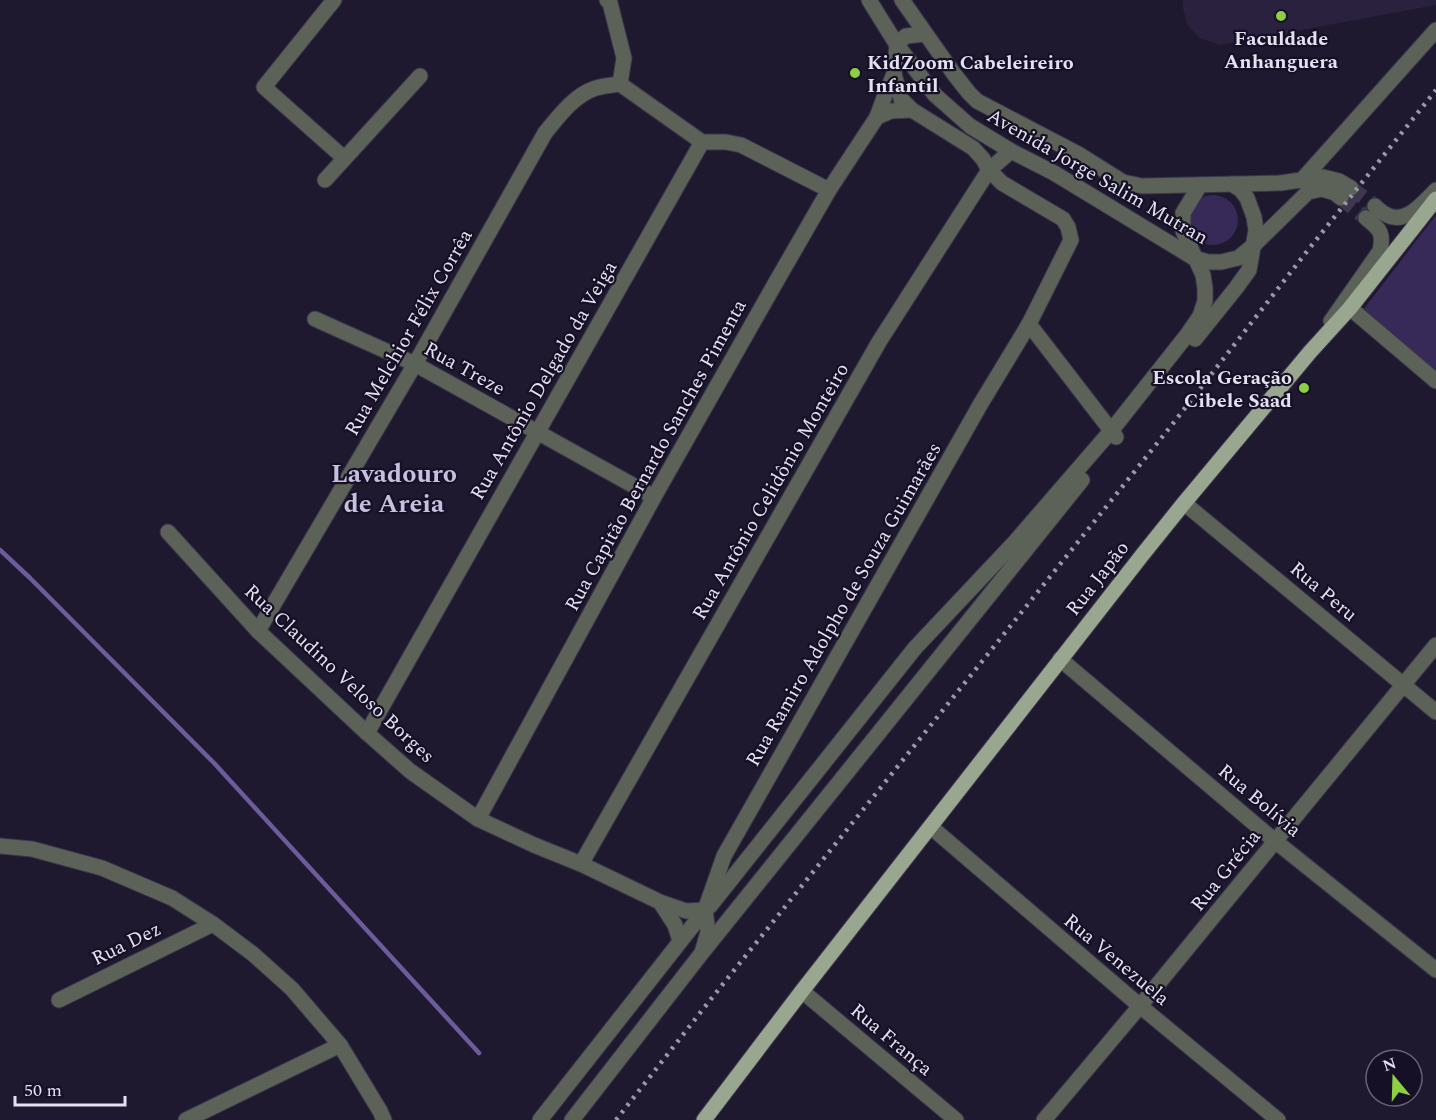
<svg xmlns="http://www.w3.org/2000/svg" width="1436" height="1120" font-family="Spectral,serif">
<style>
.built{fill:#29213d}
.green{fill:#372958}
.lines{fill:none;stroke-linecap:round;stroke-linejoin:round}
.stream{stroke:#6d5b9b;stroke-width:4.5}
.minor-tunnel{stroke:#3d374d;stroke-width:15;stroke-dasharray:15 8;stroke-linecap:butt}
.minor-casing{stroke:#3b354b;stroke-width:17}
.major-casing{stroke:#3b354b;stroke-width:17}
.minor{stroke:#5c6257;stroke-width:15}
.major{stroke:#9aa790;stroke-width:15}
.rail{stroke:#9c98aa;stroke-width:4.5;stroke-dasharray:3 6;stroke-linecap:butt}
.poi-dot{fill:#8ece43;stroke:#161026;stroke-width:2}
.labels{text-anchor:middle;stroke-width:4.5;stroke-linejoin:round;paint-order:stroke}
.poi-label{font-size:20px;font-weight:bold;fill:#e4e0f0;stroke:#161026}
.street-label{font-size:20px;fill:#e4e0f0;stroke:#161026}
.district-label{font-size:26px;font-weight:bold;fill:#c6bfde;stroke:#161026}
</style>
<rect width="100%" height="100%" fill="#1f1930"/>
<polygon class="built" points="1183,0 1436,0 1436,5 1220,45 1199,38 1187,24 1183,8"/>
<g class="green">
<circle cx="1213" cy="220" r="25"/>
<polygon points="1436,215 1436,372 1363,310"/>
</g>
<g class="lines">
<polyline class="stream" points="0,550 30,578 214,763 479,1053"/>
<g class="minor-tunnel">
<polyline points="1351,188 1375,206"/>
<polyline points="1341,198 1366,218"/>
</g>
<defs>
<g id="minor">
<polyline points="334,0 264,87 344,158"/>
<polyline points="607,0 610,3 624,58 620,84"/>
<polyline points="869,0 897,45 935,95 970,126 1011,151 1054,173 1194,258 1208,262 1221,262 1238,258 1254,245 1308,192 1322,189 1335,193 1341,198"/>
<polyline points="902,0 954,74 969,93 977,101 1080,155 1123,182 1142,186 1280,183 1323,177 1339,181 1351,188"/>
<polyline points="620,84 702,142 726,142 741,145 829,190"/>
<polyline points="877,117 891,111 912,110"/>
<polyline points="325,180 420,76"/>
<polyline points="1301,181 1436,30"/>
<path d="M1375,206c3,3 7,7 12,9 19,10 37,-13 49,-25"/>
<polyline points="1350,308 1436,381"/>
<polyline points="315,319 415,364 654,497"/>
<path d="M1331,321l49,-70c4,-18 0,-22 -14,-33"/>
<polyline points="1029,324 1116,437"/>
<polyline points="1195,339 1236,288 1249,270 1256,230 1254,217 1247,198 1241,190 1232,184"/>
<polyline points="1184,503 1436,712"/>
<polyline points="168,532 258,631 367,733 410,771 478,819 534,845 581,864 660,902 686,911 705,910"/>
<path d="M258,631l157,-267 130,-231c14,-17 29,-38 51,-45 7,-2 16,-3 24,-4"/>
<polyline points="1060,659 1275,841 1436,970"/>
<polyline points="367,733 702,142"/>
<polyline points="478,819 654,497 776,282 829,190 877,117 885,95 894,74 897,45 900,41 906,36 925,34"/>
<polyline points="931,827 1140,1006 1278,1120"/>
<polyline points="0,846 32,849 102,868 172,898 213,924 253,954 292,989 340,1045 380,1111 384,1120"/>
<polyline points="581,864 879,342 989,170 1011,151"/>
<polyline points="660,902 675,925 680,941"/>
<polyline points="703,949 708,932 705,910 724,856 980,405 1029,324 1071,240 1068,227 1063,219 1002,183 989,170 983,159 973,148 912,110 901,99 894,74"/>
<polyline points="802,991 956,1120"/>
<polyline points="59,1000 213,924"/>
<polyline points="186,1120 340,1045"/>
<polyline points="540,1120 705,910 710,906 915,648 1014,543 1111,431 1187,335 1200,316 1205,301 1205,288 1203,275 1183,231 1183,213 1200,185"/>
<polyline points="572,1120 701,954 1082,480"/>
<polyline points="1044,1120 1140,1006 1436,645"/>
</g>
<polyline id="major" points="704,1120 802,991 1143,554 1184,503 1310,352 1350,308 1436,199"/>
</defs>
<use href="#minor" class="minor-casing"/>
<use href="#major" class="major-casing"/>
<use href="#minor" class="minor"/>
<use href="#major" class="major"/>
<polyline class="rail" points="616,1120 711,999 1171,426 1308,250 1436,90"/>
</g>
<g class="poi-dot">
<circle cx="1281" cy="16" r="6"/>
<circle cx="855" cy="73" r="6"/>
<circle cx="1304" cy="388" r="6"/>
</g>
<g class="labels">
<g class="poi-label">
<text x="1281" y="45">Faculdade<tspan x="1281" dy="23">Anhanguera</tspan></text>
<text x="867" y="69" text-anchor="start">KidZoom Cabeleireiro<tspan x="867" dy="23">Infantil</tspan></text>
<text x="1292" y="384" text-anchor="end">Escola Geração<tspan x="1292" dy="23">Cibele Saad</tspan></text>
</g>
<g class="street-label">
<text transform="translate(1098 176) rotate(30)" y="7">Avenida Jorge Salim Mutran</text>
<text transform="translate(408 332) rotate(-60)" y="7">Rua Melchior Félix Corrêa</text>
<text transform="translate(465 368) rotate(29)" y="7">Rua Treze</text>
<text transform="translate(543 380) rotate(-60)" y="7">Rua Antônio Delgado da Veiga</text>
<text transform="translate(655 455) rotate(-61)" y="7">Rua Capitão Bernardo Sanches Pimenta</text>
<text transform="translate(770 491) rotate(-60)" y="7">Rua Antônio Celidônio Monteiro</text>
<text transform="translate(1097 578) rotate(-52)" y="7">Rua Japão</text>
<text transform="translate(1324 591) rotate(40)" y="7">Rua Peru</text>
<text transform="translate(843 604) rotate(-60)" y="7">Rua Ramiro Adolpho de Souza Guimarães</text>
<text transform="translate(340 673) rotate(43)" y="7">Rua Claudino Veloso Borges</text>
<text transform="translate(1260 800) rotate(40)" y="7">Rua Bolívia</text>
<text transform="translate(1225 870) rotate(-51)" y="7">Rua Grécia</text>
<text transform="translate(126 943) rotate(-26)" y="7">Rua Dez</text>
<text transform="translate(1117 959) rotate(40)" y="7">Rua Venezuela</text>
<text transform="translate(892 1039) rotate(40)" y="7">Rua França</text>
</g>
<g class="district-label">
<text x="394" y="482">Lavadouro<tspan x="394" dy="30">de Areia</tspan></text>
</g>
</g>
<g transform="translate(1394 1078) rotate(341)"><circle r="28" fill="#161026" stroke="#686377" stroke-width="1.5"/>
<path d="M0-4.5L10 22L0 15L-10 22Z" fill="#8ece43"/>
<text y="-9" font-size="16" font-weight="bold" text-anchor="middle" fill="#e4e0f0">N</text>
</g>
<path d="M15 1096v9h110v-9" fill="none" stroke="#e4e0f0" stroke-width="3"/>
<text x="24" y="1096" font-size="18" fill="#e4e0f0" stroke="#161026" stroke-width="4.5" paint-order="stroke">50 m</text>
</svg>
